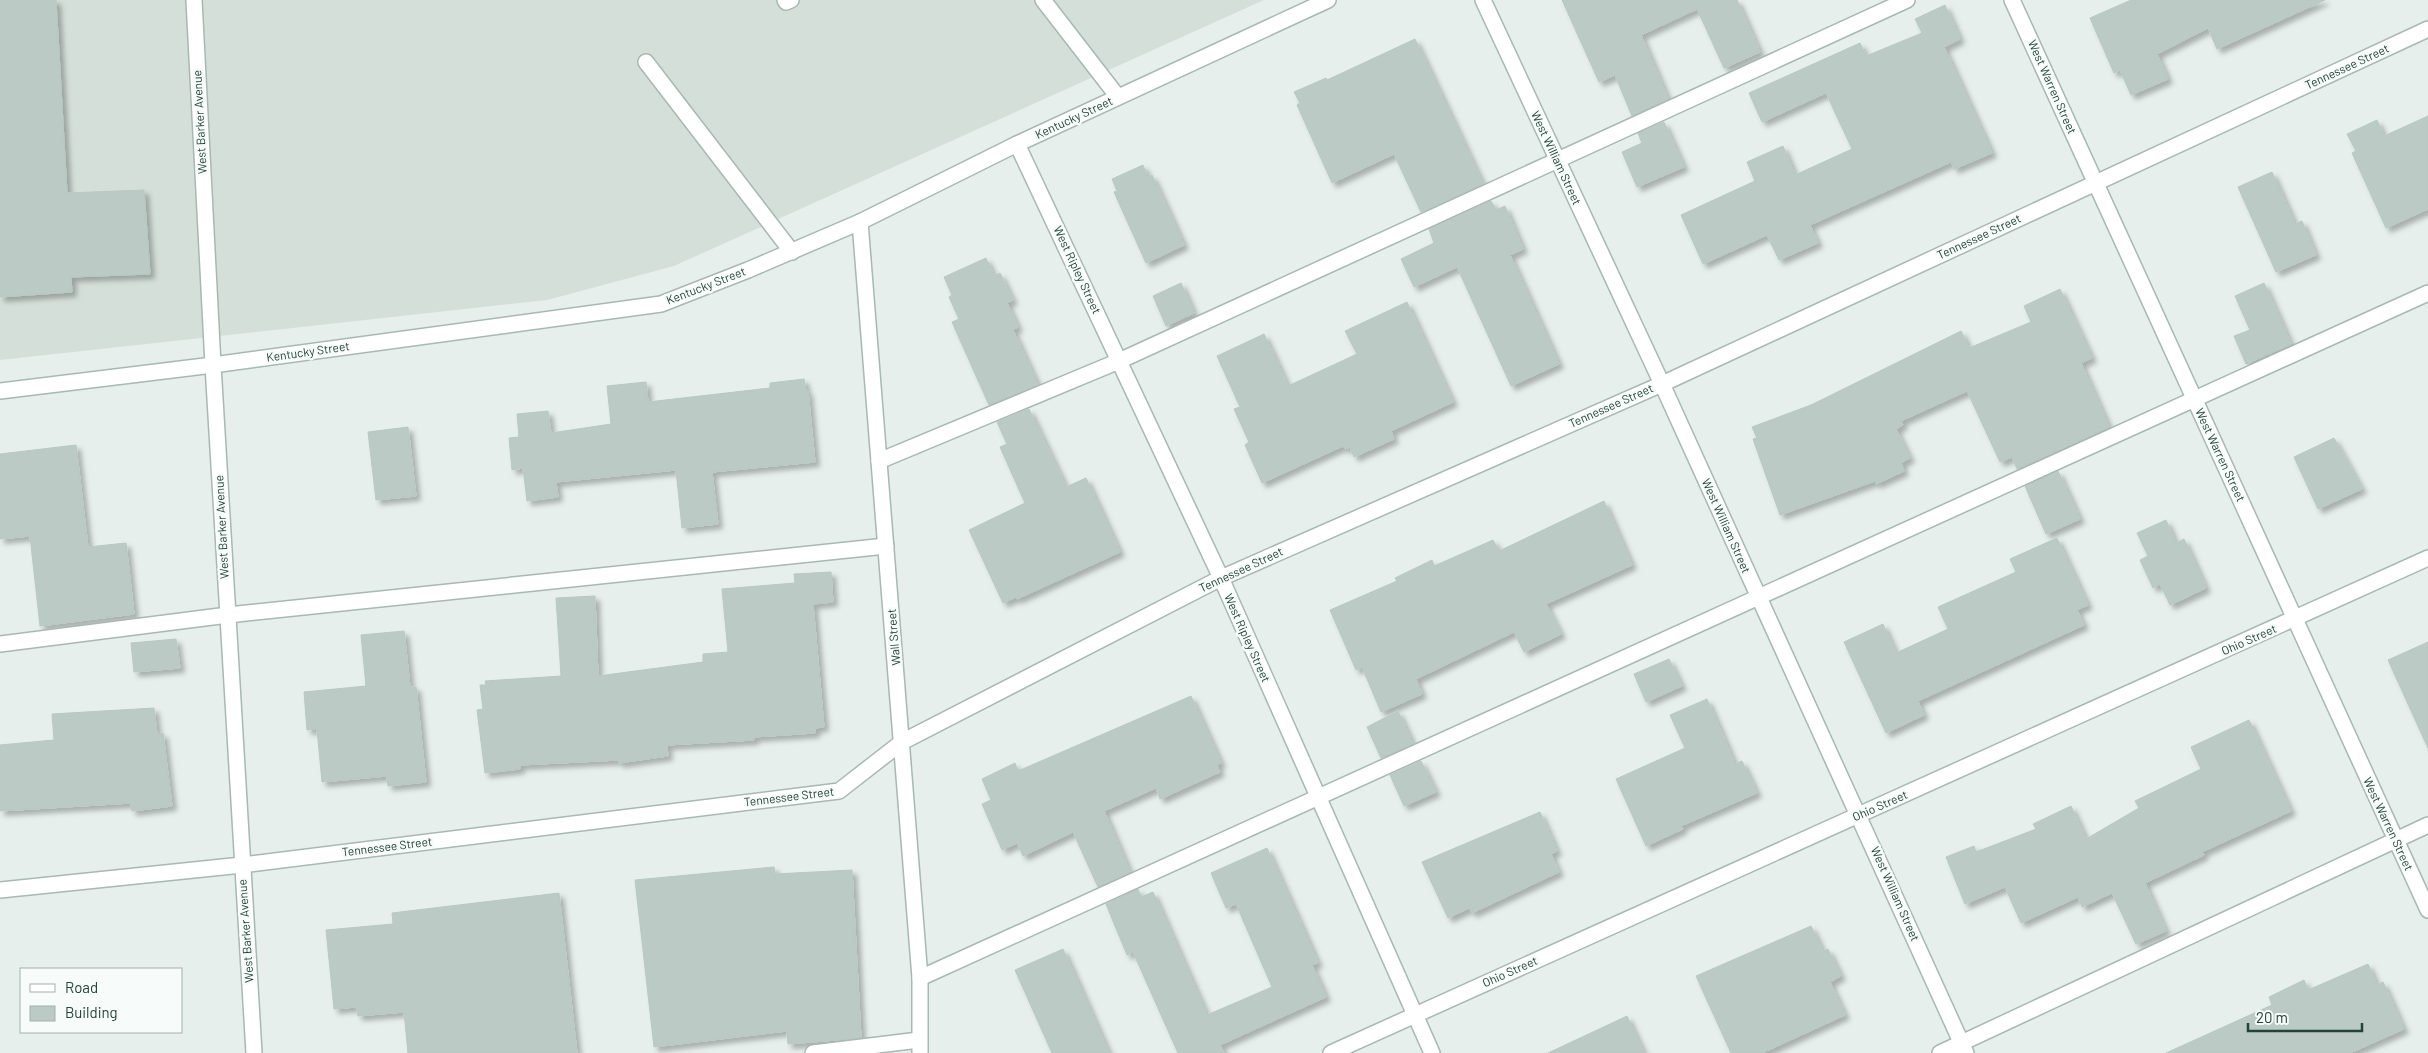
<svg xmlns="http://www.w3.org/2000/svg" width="2428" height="1053" font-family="Barlow,sans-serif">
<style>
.built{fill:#d4dfda}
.building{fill:#bbcac4;stroke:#b8c9c2;filter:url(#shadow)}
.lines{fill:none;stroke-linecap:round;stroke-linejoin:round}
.minor-casing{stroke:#a8b8b2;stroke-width:18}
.minor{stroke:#fff;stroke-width:15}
.labels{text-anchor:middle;stroke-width:5;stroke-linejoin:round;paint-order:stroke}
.street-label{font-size:12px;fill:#24423a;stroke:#f7fbf9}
</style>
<defs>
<filter id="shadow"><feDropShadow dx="4.5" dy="4.5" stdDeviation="2.5" flood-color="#0004"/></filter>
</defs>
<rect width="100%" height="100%" fill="#e6efeb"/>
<polygon class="built" points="0,0 1264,0 674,266 547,300 0,360"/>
<g class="building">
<polygon points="0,0 56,0 67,193 144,190 150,274 71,277 72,292 0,297"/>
<polygon points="1562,0 1737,0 1760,52 1724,68 1697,9 1641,35 1668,99 1632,116 1615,75 1599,82"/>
<polygon points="2131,0 2325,0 2217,49 2208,28 2157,54 2168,79 2131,95 2120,70 2114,73 2090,18"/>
<polygon points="1945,5 1960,39 1944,47 1992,153 1954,169 1951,162 1810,225 1818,243 1779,260 1767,235 1703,264 1681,215 1755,181 1747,162 1783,146 1795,175 1852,149 1826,93 1762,122 1749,93 1860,43 1866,56 1922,33 1915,19"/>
<polygon points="1415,39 1483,184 1421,212 1394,154 1332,183 1297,105 1300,103 1294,92 1326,78 1327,80"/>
<polygon points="2428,116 2428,209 2386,228 2352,153 2356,151 2347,134 2377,120 2384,136"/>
<polygon points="1664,122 1684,167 1637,187 1622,152 1642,143 1638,133"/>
<polygon points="1143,165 1148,177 1152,175 1184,245 1146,263 1114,192 1117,191 1112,179"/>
<polygon points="2272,172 2295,224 2302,221 2316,255 2276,272 2238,187"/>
<polygon points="1491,201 1496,210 1505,206 1523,249 1510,255 1559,364 1511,386 1457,267 1414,287 1401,259 1434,243 1429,229"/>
<polygon points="986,258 994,276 1000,273 1013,300 1007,303 1018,327 1013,330 1038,385 989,405 952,322 959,319 949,297 952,295 944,277"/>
<polygon points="1181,283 1194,313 1166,326 1153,296"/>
<polygon points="2264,283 2291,344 2246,364 2234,336 2250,330 2235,296"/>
<polygon points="2060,289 2092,358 2081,363 2109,427 2017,469 2012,457 2000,462 1967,391 1901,421 1903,425 1896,429 1910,458 1901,463 1904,471 1876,484 1875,481 1780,515 1753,439 1757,438 1752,427 1811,405 1961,331 1969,348 2031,322 2024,306"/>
<polygon points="1407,302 1453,402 1391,431 1394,439 1354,457 1350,447 1345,449 1343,446 1262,483 1245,445 1249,442 1234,409 1240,407 1217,356 1264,334 1288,386 1357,354 1345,331"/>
<polygon points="804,379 806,391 808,391 815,462 712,472 718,524 682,528 676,470 556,482 558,497 527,501 523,468 512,470 509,438 519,437 517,414 548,411 551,433 611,424 607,386 646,382 648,402 770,388 770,383"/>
<polygon points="1029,409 1066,487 1086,478 1120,552 1017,599 1016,597 1003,603 969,530 1025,503 1000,447 1007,444 997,422"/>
<polygon points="408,427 416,496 376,500 368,432"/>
<polygon points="2334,438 2362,489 2318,509 2294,457"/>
<polygon points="76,445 88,547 126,543 134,614 40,626 30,536 0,539 0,454"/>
<polygon points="2058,471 2080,519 2046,534 2025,486"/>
<polygon points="1604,501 1632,565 1546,604 1561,634 1524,652 1514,632 1416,679 1422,694 1381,712 1362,667 1356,670 1330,610 1397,581 1395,578 1432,560 1434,566 1493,540 1499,551"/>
<polygon points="2166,520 2176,543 2184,539 2206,588 2170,605 2160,584 2153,588 2140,560 2148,556 2137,533"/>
<polygon points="2057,538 2088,605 2077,610 2084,625 1918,701 1924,715 1886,733 1844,642 1883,624 1896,653 1948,629 1938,607 2016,572 2010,559"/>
<polygon points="831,572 833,602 813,604 824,727 815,728 815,733 754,737 754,740 667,745 668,756 619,763 619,760 520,765 520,769 485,773 477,710 483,709 480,685 486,685 485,681 561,676 556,598 595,596 598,676 703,662 703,654 728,652 722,589 795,583 794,574"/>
<polygon points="404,631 410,687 416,687 426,782 388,786 387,776 322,782 317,729 307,730 304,692 366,686 361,635"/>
<polygon points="176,639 180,668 134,672 131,643"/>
<polygon points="2428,642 2428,748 2388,660"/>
<polygon points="1669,659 1682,686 1646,702 1634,674"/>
<polygon points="1191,696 1221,763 1217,765 1220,772 1160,799 1156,788 1104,811 1130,872 1098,887 1073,832 1023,856 1017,843 1002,850 982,804 991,800 982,779 1015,763 1018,771"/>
<polygon points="1707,699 1735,764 1742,761 1757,793 1681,826 1683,829 1646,846 1616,779 1685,748 1670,715"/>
<polygon points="154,708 157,734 163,733 172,806 132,811 131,803 0,811 0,745 54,740 52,714"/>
<polygon points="1398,711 1413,744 1381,758 1367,727"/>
<polygon points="2249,720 2291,811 2202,852 2204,855 2145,883 2166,931 2136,944 2112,893 2082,907 2078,897 2021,923 2005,887 1965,904 1946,857 1974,846 1976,852 2036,829 2033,824 2071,806 2086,839 2139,808 2135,801 2201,769 2191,747"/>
<polygon points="1421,761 1436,792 1404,806 1390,775"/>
<polygon points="1540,812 1557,851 1551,854 1559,872 1472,913 1469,908 1448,918 1422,862"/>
<polygon points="1267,848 1318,963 1312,965 1326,997 1220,1045 1224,1053 1178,1053 1133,952 1127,955 1106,904 1138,889 1141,897 1153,892 1207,1015 1272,987 1236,904 1226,908 1211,873"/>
<polygon points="774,867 775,874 852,870 861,1038 788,1044 787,1031 654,1047 635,880"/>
<polygon points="559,893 577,1053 408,1053 404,1012 358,1016 356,1007 334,1009 326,930 393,924 392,913"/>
<polygon points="1811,926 1823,951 1828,949 1841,976 1830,982 1845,1015 1762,1053 1731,1053 1696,976"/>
<polygon points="1063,949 1079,985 1109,1053 1052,1053 1015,970"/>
<polygon points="2368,964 2377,985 2383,982 2404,1029 2350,1053 2166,1053 2272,1005 2269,997 2304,980 2308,990"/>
<polygon points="1627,1016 1644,1053 1548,1053"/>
</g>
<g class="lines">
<defs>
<g id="minor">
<polyline points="194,0 213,365 254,1053"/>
<polyline points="785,0 786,2 791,0"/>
<polyline points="1043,0 1118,97"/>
<polyline points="1483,0 1662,384 1966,1053"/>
<polyline points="2012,0 2428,910"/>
<polyline points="646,62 792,252"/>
<polyline points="1017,144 1221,578 1432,1053"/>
<polyline points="860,222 920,978 920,1053"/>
<polyline points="0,391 213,365 661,304 748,270 860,222 1017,144 1328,0"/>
<polyline points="879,461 1119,361 1907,0"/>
<polyline points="0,644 228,615 886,546"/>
<polyline points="0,890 242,865 839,791 902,742 1221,578 1662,384 2428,29"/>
<polyline points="920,978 2428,293"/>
<polyline points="813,1053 919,1040"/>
<polyline points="1331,1053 2428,558"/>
<polyline points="1940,1053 2428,825"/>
</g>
</defs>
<use href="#minor" class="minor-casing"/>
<use href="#minor" class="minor"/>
</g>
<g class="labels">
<g class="street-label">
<text transform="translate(2347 67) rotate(-25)" y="4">Tennessee Street</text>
<text transform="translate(2052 87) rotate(66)" y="4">West Warren Street</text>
<text transform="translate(1074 118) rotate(-25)" y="4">Kentucky Street</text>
<text transform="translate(200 122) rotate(-93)" y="4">West Barker Avenue</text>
<text transform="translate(1556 158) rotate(65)" y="4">West William Street</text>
<text transform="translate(1979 237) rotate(-25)" y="4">Tennessee Street</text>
<text transform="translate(1077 270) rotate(65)" y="4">West Ripley Street</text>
<text transform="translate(706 286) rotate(-21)" y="4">Kentucky Street</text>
<text transform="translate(308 352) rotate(-8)" y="4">Kentucky Street</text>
<text transform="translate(1611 406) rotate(-24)" y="4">Tennessee Street</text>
<text transform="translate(2220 455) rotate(65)" y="4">West Warren Street</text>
<text transform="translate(1726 526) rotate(66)" y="4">West William Street</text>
<text transform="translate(222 527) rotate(-93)" y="4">West Barker Avenue</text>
<text transform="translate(1241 570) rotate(-25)" y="4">Tennessee Street</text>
<text transform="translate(894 637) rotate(-95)" y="4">Wall Street</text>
<text transform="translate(1247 638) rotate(66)" y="4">West Ripley Street</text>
<text transform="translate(2249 640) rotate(-24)" y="4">Ohio Street</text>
<text transform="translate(789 797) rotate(-7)" y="4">Tennessee Street</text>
<text transform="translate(1880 806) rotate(-24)" y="4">Ohio Street</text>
<text transform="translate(2388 824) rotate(65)" y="4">West Warren Street</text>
<text transform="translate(387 847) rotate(-7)" y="4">Tennessee Street</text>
<text transform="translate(1895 894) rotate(66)" y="4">West William Street</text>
<text transform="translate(246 931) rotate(-94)" y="4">West Barker Avenue</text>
<text transform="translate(1510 972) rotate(-24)" y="4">Ohio Street</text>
</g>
</g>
<rect x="20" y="968" width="162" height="65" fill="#f7fbf9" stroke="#a3b1ad"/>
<rect x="30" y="984" width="25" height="8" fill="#ffffff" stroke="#a3b1ad"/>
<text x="65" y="993" font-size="15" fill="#24423a">Road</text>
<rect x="30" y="1006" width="25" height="15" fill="#bbcac4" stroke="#a3b1ad"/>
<text x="65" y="1018" font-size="15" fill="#24423a">Building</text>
<path d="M2248 1023v8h114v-8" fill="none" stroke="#24423a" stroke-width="2.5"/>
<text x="2256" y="1023" font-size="15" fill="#24423a" stroke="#f7fbf9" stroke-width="4" paint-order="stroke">20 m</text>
</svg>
